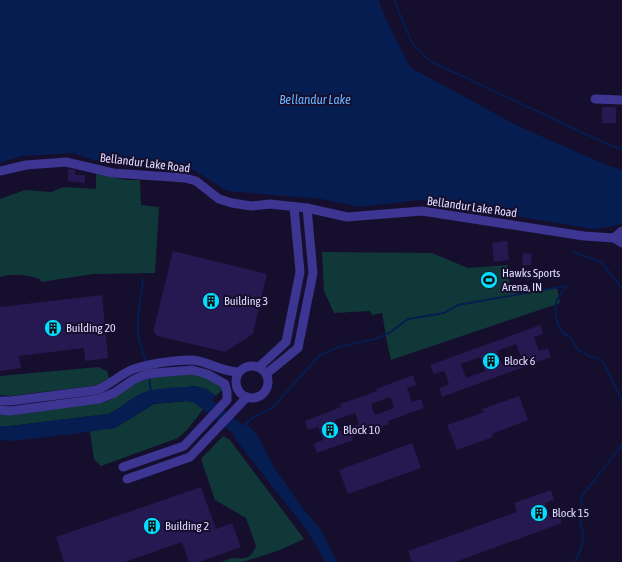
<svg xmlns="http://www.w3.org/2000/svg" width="622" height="562" font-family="'Asap Condensed',sans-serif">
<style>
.green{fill:#113838}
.water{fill:#051d50}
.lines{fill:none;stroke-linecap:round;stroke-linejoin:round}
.stream{stroke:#051d50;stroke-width:2}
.river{stroke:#051d50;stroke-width:13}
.building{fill:#261850;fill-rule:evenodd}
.minor{stroke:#3c3591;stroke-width:9}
.labels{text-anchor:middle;stroke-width:4;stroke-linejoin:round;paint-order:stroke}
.street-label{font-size:12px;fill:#e0daff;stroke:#150e2d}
.poi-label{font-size:12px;fill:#e0daff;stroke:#150e2d;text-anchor:start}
.water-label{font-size:13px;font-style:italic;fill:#68b3ff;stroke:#150e2d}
</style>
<rect width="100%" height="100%" fill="#150e2d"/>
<g class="green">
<path d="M96,174l30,6h14l1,25 18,2 -4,66 -62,1 -52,8 -1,-3c-13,-4 -26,-6 -40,-2v-78l25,-9 26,2 13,-5 32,2z"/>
<polygon points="322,252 432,253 468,268 508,265 510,291 557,288 560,303 391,360 387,342 382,313 372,315 370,311 334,313 324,291"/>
<polygon points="98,367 107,371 109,378 99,385 9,396 0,395 0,376"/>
<path d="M192,374l17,4 15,10 -8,8 -10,-7 -12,-3 -14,2 -60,20 -12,6 -98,12h-10v-12l101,-11c14,-3 22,-13 35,-20 15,-8 39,-7 56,-9z"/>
<polygon points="187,401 197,403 204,408 187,430 178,438 101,466 94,459 90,431 115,428 154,404"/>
<path d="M223,436l7,4 74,99 -24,11 -37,12h-22c4,-1 8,-4 12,-4 12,1 18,1 23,-12l-10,-28 -31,-18 -14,-41z"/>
</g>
<g class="water">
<polygon points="0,0 379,0 384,15 410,67 518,126 607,165 622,170 622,224 603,228 592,229 420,200 360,207 321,199 227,191 189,167 122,164 93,160 73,153 22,156 0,163"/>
<path d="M194,386l12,3 10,7 -12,12 -7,-5 -10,-2 -33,3 -39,24 -34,5 -71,8 -10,-1v-14h10l98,-12c11,-5 19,-13 30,-19 14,-8 40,-7 56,-9z"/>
<polygon points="245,423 256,433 275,469 302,507 321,530 337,562 326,562 308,532 233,436"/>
</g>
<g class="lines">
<g class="stream">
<polyline points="394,0 412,43 430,61 609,145 622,149"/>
<polyline points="574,252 601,262 622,288"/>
<polyline points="143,279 138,318 138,336 146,362"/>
<path d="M566,286c-2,5 -7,9 -9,14 -4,9 0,34 12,36l10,15 4,1 5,4 10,2 6,5 18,38"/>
<polyline points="149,376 151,394"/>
<polyline points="245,425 252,418 272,408 319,356 338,347 375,339 389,333 408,319 444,313 458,305 566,286"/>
<path d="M575,562c3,-7 8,-16 8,-24 0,-8 -4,-17 -3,-25 1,-7 3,-9 1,-16l41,-52"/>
</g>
<polyline class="river" points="193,394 194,394 239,430 249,444"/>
</g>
<g class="building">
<rect x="602" y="107" width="14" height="16"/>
<polygon points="68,169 75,170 75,175 85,175 85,183 68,181"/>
<polygon points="507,241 509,260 494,262 492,243"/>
<polygon points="173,251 267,274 253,334 225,352 157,336 154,332 154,328"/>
<polygon points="523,253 532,254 531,265 522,265"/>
<polygon points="102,295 108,358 85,361 84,348 19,356 21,368 0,371 0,307"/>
<path d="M540,325l3,9 -9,3 5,14 9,-3 3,9 -109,40 -3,-9 10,-4 -3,-8 -2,-5 -10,3 -4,-9zM516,344l5,13 -19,7 -5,-13zM480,357l5,14 -19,7 -5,-14z"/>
<path d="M413,375l3,10 -9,3 5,14 9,-3 3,9 -36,13 1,3 -37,13 1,3 -36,13 -4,-9 10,-4 -5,-13 -10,3 -3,-9 36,-14 -1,-3 37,-13 -1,-2zM390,397l4,11 -19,7 -4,-11zM355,413l4,11 -20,7 -4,-11z"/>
<polygon points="519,396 528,420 492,434 493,437 457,450 447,425 484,412 482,409"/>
<polygon points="412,443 421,468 348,494 339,470"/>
<polygon points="201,487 216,529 232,523 241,547 199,562 189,562 182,542 125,562 64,562 56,537"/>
<polygon points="551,490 554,500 545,503 548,513 550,517 559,514 562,523 455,562 412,562 408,551 517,512 514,503"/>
</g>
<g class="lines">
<g class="minor">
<polyline points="595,99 622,100"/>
<polyline points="0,171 26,165 66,162 113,173 185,178 196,181 219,199 232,203 251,206 270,204 307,208 347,217 422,211 584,236 614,238 622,243"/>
<polyline points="614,238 622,231"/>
<circle cx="252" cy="382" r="16"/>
<polyline points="259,367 286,342 300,272 294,207"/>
<polyline points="266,374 298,348 313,273 307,208"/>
<path d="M0,401h10l87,-11c12,-5 20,-13 32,-19 14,-7 47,-11 63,-11 16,1 29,12 47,12"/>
<polyline points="0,410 10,411 99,399 114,393 133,380 144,375 155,373 192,370 207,374 225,384 227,392 227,400 184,446 123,467"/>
<polyline points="127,479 190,457 247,397"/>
</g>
</g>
<defs>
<symbol id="stadium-disc" viewBox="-11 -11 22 22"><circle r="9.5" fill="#06dcff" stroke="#150e2d"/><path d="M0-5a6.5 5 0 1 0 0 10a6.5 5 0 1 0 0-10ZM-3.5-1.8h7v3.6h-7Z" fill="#111"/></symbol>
<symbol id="building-disc" viewBox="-11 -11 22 22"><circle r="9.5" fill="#06dcff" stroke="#150e2d"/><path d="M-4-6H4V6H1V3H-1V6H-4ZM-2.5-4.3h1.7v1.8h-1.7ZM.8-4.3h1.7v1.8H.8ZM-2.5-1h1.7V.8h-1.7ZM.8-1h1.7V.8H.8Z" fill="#111"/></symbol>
</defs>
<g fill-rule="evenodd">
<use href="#stadium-disc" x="479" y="270" width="20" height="20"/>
<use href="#building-disc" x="201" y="291" width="20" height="20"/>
<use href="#building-disc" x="43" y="318" width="20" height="20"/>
<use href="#building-disc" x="481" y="351" width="20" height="20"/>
<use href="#building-disc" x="320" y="420" width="20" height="20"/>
<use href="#building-disc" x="529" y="503" width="20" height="20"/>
<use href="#building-disc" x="142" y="516" width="20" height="20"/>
</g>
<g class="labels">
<g class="street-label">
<text transform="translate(145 163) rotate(7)" y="4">Bellandur Lake Road</text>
<text transform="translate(472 207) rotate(8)" y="4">Bellandur Lake Road</text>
</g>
<g class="poi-label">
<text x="502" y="277">Hawks Sports<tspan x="502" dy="14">Arena, IN</tspan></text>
<text x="224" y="305">Building 3</text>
<text x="66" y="332">Building 20</text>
<text x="504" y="365">Block 6</text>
<text x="343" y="434">Block 10</text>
<text x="552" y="517">Block 15</text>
<text x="165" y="530">Building 2</text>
</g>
<g class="water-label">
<text x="315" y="104">Bellandur Lake</text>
</g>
</g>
</svg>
